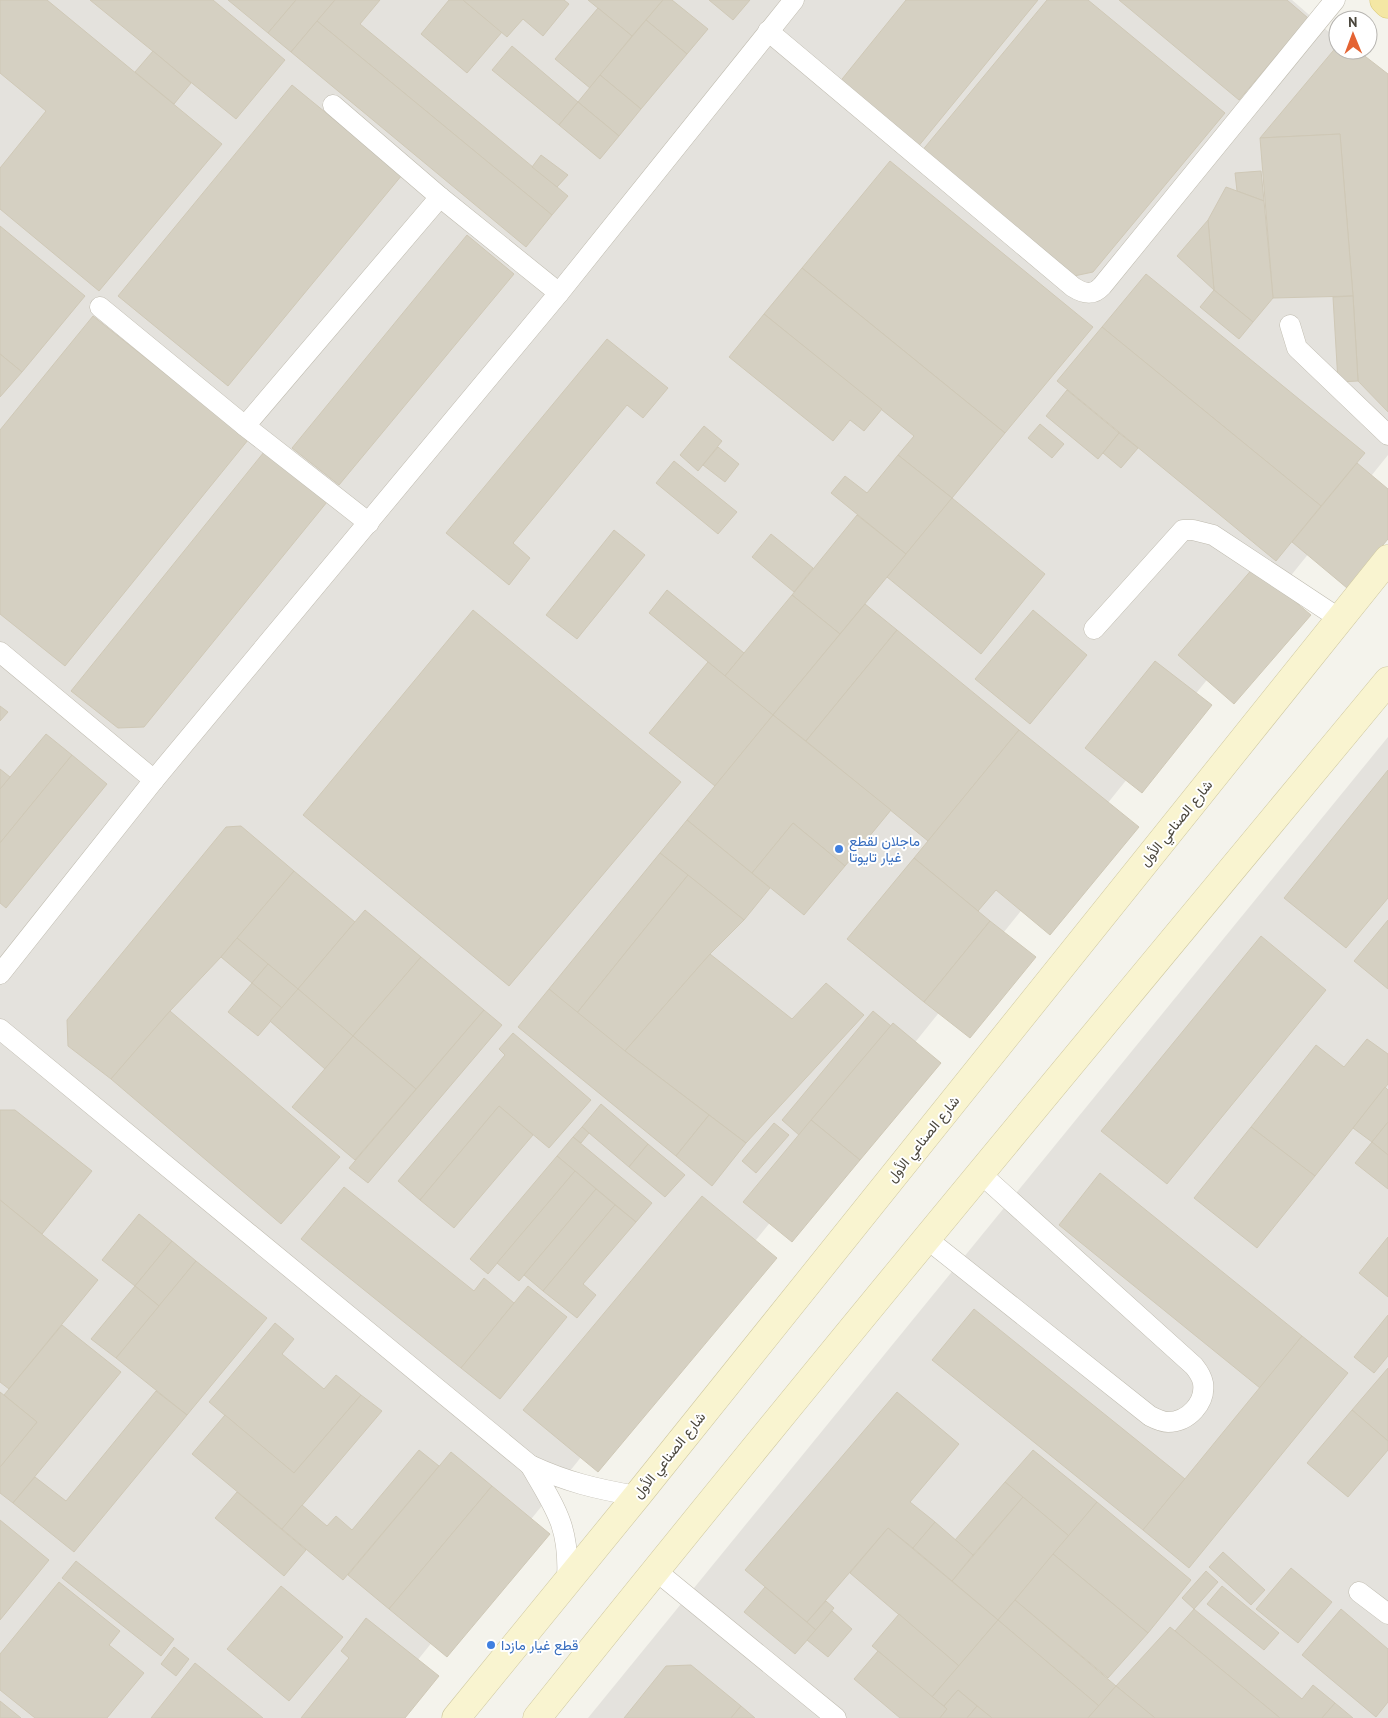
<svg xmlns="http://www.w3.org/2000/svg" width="1388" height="1718" font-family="'PT Sans',Vazirmatn,sans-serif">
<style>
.industrial{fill:#e4e2dd}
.building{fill:#d5d0c2;stroke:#cfc8b6}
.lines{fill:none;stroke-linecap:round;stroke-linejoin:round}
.lane-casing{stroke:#bfbbaf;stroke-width:21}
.secondary-casing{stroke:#cfc8a0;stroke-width:29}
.primary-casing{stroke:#d8c775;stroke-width:29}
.lane{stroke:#fff;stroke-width:20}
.secondary{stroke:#f9f4d0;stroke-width:28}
.primary{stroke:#f4e7a4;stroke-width:28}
.shop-dot{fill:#3f7fe0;stroke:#fff;stroke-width:2}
.labels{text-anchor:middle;stroke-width:4;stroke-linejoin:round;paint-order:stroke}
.street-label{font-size:14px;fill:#48443a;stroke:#fff}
.shop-label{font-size:14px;fill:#366cbe;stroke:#fff;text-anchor:start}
</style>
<rect width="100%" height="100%" fill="#f4f3ec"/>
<g class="industrial">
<polygon points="0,0 1292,0 1338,40 1338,50 1388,82 1388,455 371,1718 0,1718"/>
<polygon points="1388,737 1388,1718 588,1718"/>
</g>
<g class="building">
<polygon points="0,0 47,0 222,144 99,291 0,209 0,168 46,111 0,73"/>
<polygon points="90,0 213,0 285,60 236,119"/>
<polygon points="228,0 296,0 268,33"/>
<polygon points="296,0 335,0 291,52 268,33"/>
<polygon points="335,0 380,0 360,24 568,196 552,215 317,21"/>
<polygon points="449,0 463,0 502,32 467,73 421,34"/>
<polygon points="463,0 564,0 569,4 543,36 523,19 507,37"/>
<polygon points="588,0 663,0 632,36"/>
<polygon points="663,0 672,0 708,29 687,54 646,20"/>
<polygon points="709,0 750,0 733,20"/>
<polygon points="906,0 1038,0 917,148 838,84"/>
<polygon points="1047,0 1088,0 1225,113 1093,272 1074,276 921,152"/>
<polygon points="1119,0 1287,0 1308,18 1239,100"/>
<polygon points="598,8 632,36 590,88 555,59"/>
<polygon points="646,20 687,54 641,109 600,75"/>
<polygon points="317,21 552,215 526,247 291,52"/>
<polygon points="1338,45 1338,50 1357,50 1388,74 1388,412 1358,381 1353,296 1340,134 1260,138"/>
<polygon points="512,46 578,102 559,125 492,70"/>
<polygon points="153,51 191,83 174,104 135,72"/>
<polygon points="600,75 641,109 619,136 578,102"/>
<polygon points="292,85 402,175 228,386 118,296"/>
<polygon points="578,102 619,136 600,159 559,125"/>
<polygon points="1340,134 1353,296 1273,298 1260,138"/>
<polygon points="541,155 568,175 557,187 532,167"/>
<polygon points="890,161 1093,327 1005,433 802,268"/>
<polygon points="1261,171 1264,201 1237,191 1235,173"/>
<polygon points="1226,187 1264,201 1273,298 1253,322 1214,290 1208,220"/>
<polygon points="1208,220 1214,290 1177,256"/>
<polygon points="0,226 85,296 22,372 0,354"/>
<polygon points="467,235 514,274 339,485 292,448"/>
<polygon points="802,268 1005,433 952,498 898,455 914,436 764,314"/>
<polygon points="1146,274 1365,453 1321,506 1102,327"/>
<polygon points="1214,290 1253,322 1239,339 1200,307"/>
<polygon points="1353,296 1358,381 1338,382 1333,297"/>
<polygon points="764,314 882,409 864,431 850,420 833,441 729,357"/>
<polygon points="93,316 248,440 65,666 0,614 0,430"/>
<polygon points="1102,327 1321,506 1276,561 1057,381"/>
<polygon points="607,339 668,388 643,418 627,405 513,543 530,558 509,585 446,533"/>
<polygon points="0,354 22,372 0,397"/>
<polygon points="1067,390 1119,433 1098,459 1046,416"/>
<polygon points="1040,424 1064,444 1052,458 1028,438"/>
<polygon points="704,426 722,441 698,471 680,455"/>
<polygon points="1119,433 1138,448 1121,468 1103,453"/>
<polygon points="718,447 739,464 725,482 703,465"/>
<polygon points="264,452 327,502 144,727 118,728 71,691"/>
<polygon points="898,455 952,498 906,554 831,493 845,476 867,493"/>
<polygon points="674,461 737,512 718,534 656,483"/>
<polygon points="1357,463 1388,489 1388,539 1347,588 1292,542"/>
<polygon points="952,498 1045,574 981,654 887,577"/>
<polygon points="857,515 906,554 840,634 792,595"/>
<polygon points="614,530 645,555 577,639 546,615"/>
<polygon points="771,534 813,568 794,592 752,557"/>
<polygon points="1254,567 1311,615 1234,704 1178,655"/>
<polygon points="667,590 744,653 725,676 649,613"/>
<polygon points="792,595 840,634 773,715 725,676"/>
<polygon points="865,604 897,630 806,741 773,715"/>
<polygon points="473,610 681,782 509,986 303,815"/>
<polygon points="1033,610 1087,655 1030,724 975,679"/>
<polygon points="897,630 1019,730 928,841 806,741"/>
<polygon points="1155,661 1212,705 1142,793 1085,748"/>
<polygon points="708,662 773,715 715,786 649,733"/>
<polygon points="0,706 8,712 0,721"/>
<polygon points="773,715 891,810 845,866 793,823 752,873 687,820"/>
<polygon points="1019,730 1139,827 1050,935 996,890 978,911 914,858"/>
<polygon points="46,734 72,755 0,843 0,789"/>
<polygon points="72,755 107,784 6,908 0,903 0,843"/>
<polygon points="0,769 10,777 0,789"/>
<polygon points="1388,770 1388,898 1346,948 1284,898"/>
<polygon points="687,820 770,888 744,920 660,853"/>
<polygon points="793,823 845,866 804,915 752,873"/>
<polygon points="241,826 294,871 221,957 170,1011 111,1079 68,1046 67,1020 226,827"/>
<polygon points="660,853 688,875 577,1013 549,989"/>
<polygon points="914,858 990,921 924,1002 847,939"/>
<polygon points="294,871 355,922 298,989 237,938"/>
<polygon points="688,875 744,920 710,954 625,1051 577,1013"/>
<polygon points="365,910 421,957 353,1036 298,989"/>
<polygon points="1388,920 1388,989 1354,961"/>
<polygon points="990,921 1036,957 970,1038 924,1002"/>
<polygon points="1261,936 1326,990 1167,1184 1101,1131"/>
<polygon points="237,938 268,964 252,983 221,957"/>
<polygon points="710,954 792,1019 826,983 864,1015 746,1143 625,1051"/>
<polygon points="421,957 484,1010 416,1089 353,1036"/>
<polygon points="268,964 298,989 282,1008 252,983"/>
<polygon points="252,983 282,1008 258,1036 228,1012"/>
<polygon points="298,989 353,1036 325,1069 270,1021"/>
<polygon points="549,989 625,1051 709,1115 676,1156 518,1027"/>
<polygon points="484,1010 502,1025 368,1183 349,1168"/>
<polygon points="170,1011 340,1157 281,1224 111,1079"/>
<polygon points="873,1011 891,1026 799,1135 782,1120"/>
<polygon points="893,1023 941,1063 860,1160 811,1120"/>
<polygon points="513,1033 591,1100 549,1148 499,1106 420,1200 398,1181 505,1055 499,1049"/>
<polygon points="353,1036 416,1089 355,1160 292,1107"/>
<polygon points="1367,1039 1388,1054 1388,1084 1315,1176 1251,1127 1316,1045 1344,1067"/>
<polygon points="1385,1087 1388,1090 1388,1122 1372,1142 1353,1128"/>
<polygon points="601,1104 648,1144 629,1167 582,1127"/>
<polygon points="499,1106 533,1135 454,1228 420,1200"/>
<polygon points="0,1110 15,1110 92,1171 42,1234 0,1200"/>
<polygon points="709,1115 746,1143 712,1186 676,1156"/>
<polygon points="811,1120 860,1160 792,1242 743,1202"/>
<polygon points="1388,1122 1388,1155 1372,1142"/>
<polygon points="774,1123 789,1135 756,1173 742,1161"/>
<polygon points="582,1127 589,1133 581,1143 573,1137"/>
<polygon points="1251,1127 1315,1176 1257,1248 1194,1198"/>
<polygon points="573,1137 652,1203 636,1222 557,1156"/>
<polygon points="1372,1142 1388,1155 1388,1189 1355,1163"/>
<polygon points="648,1144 685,1175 665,1197 629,1167"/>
<polygon points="557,1156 575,1171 488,1274 470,1259"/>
<polygon points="575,1171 596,1189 519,1281 497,1263"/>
<polygon points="1100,1173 1302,1336 1260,1388 1059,1225"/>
<polygon points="344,1187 474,1291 484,1278 514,1303 461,1368 301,1239"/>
<polygon points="596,1189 615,1205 543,1291 524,1275"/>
<polygon points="702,1196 777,1258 598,1472 523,1410"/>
<polygon points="0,1200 98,1280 9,1389 0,1382"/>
<polygon points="615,1205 636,1222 583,1284 596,1295 577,1318 543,1291"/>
<polygon points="139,1214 172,1241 135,1286 102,1260"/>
<polygon points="1388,1237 1388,1297 1359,1273"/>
<polygon points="172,1241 196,1261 159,1306 135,1286"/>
<polygon points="196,1261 267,1318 187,1415 116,1358"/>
<polygon points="135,1286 159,1306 116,1358 91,1339"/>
<polygon points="528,1286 567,1317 500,1399 461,1368"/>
<polygon points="974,1309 1185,1479 1143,1530 932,1360"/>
<polygon points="1388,1315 1388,1356 1374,1373 1354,1357"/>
<polygon points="275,1323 294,1339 282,1354 324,1389 336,1375 361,1395 294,1473 209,1402"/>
<polygon points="62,1325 121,1372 13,1503 0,1493 0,1467 37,1422 4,1395"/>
<polygon points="1302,1336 1348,1373 1189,1568 1143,1530"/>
<polygon points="1388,1368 1388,1441 1352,1410"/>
<polygon points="156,1391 187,1415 74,1552 13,1503 35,1477 66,1501"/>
<polygon points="0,1392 37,1422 0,1467"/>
<polygon points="897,1392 959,1444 910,1502 935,1522 913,1548 888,1528 807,1622 745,1570"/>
<polygon points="361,1395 382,1411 282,1529 192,1454 225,1415 294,1473"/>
<polygon points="1352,1410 1388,1441 1388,1450 1348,1497 1307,1463"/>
<polygon points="419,1450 439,1466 343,1580 282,1529 302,1505 327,1526 336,1516 352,1530"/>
<polygon points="1033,1450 1097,1502 1069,1536 1005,1482"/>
<polygon points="451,1452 492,1486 389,1609 348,1575"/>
<polygon points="1005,1482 1023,1497 973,1555 955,1540"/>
<polygon points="492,1486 550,1534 447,1657 389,1609"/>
<polygon points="237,1492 306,1550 284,1576 215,1518"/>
<polygon points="1023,1497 1069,1536 998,1620 952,1581"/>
<polygon points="1097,1502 1191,1580 1148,1633 1053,1554"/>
<polygon points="0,1520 49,1560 0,1620"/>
<polygon points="935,1522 973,1555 952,1581 913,1548"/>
<polygon points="888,1528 998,1620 959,1666 850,1573"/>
<polygon points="1223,1552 1265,1590 1251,1605 1209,1567"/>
<polygon points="1053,1554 1148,1633 1108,1678 1015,1600"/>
<polygon points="76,1561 174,1639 161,1656 62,1578"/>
<polygon points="1291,1568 1332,1602 1298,1643 1256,1609"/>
<polygon points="1206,1571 1218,1582 1194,1609 1182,1598"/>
<polygon points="59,1582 120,1631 109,1645 144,1673 107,1718 35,1718 0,1690 0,1654"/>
<polygon points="281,1586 343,1637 289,1701 227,1649"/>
<polygon points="1222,1586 1279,1633 1264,1650 1207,1604"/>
<polygon points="765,1587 816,1630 795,1654 744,1612"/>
<polygon points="1015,1600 1116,1686 1099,1706 998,1620"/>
<polygon points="826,1601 834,1608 816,1630 807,1622"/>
<polygon points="1194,1609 1302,1699 1313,1685 1335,1703 1322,1718 1280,1718 1175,1631"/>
<polygon points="1341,1609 1388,1649 1388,1702 1376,1717 1302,1655"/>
<polygon points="832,1611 852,1629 828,1657 807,1640"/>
<polygon points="899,1614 959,1666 932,1697 872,1646"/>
<polygon points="366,1618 439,1676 405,1718 301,1718 349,1658 341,1651"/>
<polygon points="998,1620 1099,1706 1088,1718 992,1718 958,1690 944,1706 932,1697"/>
<polygon points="1170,1627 1175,1631 1280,1718 1155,1718 1116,1686"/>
<polygon points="174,1647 189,1659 176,1676 161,1664"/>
<polygon points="878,1651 947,1709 940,1718 900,1718 854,1679"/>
<polygon points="195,1663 263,1718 151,1718"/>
<polygon points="691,1665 741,1706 731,1718 624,1718 666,1666"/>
<polygon points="1116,1686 1155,1718 1088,1718"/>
<polygon points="958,1690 977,1706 967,1718 940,1718 947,1709 944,1706"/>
<polygon points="0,1701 21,1718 0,1718"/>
<polygon points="1335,1703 1353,1718 1322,1718"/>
<polygon points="741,1706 755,1718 731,1718"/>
<polygon points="977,1706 992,1718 967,1718"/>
</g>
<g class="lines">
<defs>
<g id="lane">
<path d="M768,31l305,256c11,7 20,9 29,-1l233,-286"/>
<polyline points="333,105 440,197 559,293"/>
<polyline points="100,307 245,426 369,523"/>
<polyline points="1290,325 1297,348 1388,435"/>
<polyline points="245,426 440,197"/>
<polyline points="1094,629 1183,530 1193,530 1213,535 1340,619"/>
<polyline points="0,652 154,780"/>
<polyline points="0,974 154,780 559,293 794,0"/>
<path d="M0,1029l530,436c37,17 66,24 107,31"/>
<path d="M927,1239l223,177c6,3 12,6 18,6 20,0 38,-19 35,-39 -1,-6 -5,-12 -9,-17l-214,-193"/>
<path d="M530,1465c26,44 40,62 37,115"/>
<polyline points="655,1570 836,1718"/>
<polyline points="1359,1592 1388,1614"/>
</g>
<g id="secondary">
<polyline points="456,1718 637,1496 1388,559"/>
<path d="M537,1718c279,-349 566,-693 851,-1037"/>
</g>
<polyline id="primary" points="1384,0 1388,4"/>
</defs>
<use href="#lane" class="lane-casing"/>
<use href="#secondary" class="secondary-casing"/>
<use href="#primary" class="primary-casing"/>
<use href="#lane" class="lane"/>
<use href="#secondary" class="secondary"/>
<use href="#primary" class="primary"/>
</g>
<g class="shop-dot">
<circle cx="839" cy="849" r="5"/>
<circle cx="491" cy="1645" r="5"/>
</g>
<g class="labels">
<g class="street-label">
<text transform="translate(1176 823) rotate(-51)" y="5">شارع الصناعي الأول</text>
<text transform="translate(923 1139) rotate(-51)" y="5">شارع الصناعي الأول</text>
<text transform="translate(669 1455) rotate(-51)" y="5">شارع الصناعي الأول</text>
</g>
<g class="shop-label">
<text x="849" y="846">ماجلان لقطع<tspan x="849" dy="16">غيار تايوتا</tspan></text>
<text x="501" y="1650">قطع غيار مازدا</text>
</g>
</g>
<g transform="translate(1353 35) rotate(359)"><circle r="24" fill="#ffffff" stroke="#b6b4b0"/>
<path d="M0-4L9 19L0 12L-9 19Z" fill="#e46333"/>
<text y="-8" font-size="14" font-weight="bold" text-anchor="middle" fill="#48443a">N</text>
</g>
</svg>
